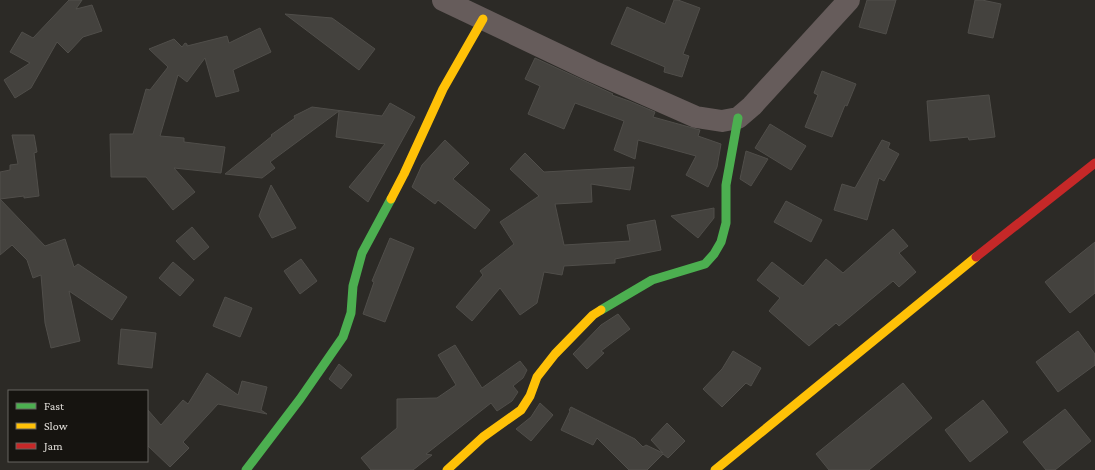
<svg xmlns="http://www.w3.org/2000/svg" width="1095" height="470" font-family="'Crimson Pro',serif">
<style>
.building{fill:#44423e;stroke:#504e4a}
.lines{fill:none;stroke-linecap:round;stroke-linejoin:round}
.street{stroke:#665c5b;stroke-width:22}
.fast{stroke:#4caf50;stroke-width:9}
.slow{stroke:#ffc107;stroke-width:9}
.jam{stroke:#c62828;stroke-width:9}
</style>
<rect width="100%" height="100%" fill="#2c2a26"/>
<g class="building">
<polygon points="69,0 82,0 76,9 92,5 102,31 83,37 68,53 57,42 31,88 15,98 4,80 30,63 10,52 22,32 33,38"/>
<polygon points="674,0 678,0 700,8 683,54 689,56 682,77 664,72 665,67 611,44 627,7 665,24"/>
<polygon points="867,0 896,0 886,34 859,27"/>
<polygon points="975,0 982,0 1001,4 993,38 968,33"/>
<polygon points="285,14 332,18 375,49 359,70"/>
<polygon points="260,28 271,52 233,70 239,91 216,97 205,58 187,82 178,75 160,136 184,138 184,142 225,147 221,173 174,168 195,192 173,210 146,177 111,177 110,134 133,134 146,89 150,90 168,67 149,49 174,39 182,47 185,43 187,44 187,46 227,36 229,43"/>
<polygon points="535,58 613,94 612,95 629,101 655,112 653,117 700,130 698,136 721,144 717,167 708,187 686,175 696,156 638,140 635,159 614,150 624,121 575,103 564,129 528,114 540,86 525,79"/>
<polygon points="822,71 856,84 847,106 845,105 832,137 805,127 818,95 814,93"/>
<polygon points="989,95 995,137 969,140 968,137 930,141 927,101"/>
<polygon points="390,103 415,117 368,202 349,187 385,144 336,137 339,111 270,162 275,168 262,178 225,174 272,136 271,135 295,118 294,116 312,107 382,116"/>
<polygon points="770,124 806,146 791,170 755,148"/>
<polygon points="12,135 34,135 37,152 34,153 39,196 24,198 24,196 0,199 45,246 65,239 74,267 78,264 127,297 112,320 69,291 80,341 51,348 45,323 41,275 33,278 27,260 12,245 0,255 0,172 10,170 10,165 18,164"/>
<polygon points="445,140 469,163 453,179 490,210 475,229 438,200 435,204 412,187 422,165"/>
<polygon points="882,140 890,143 888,148 899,154 884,181 879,178 867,220 834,210 842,184 855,188"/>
<polygon points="746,151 768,159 751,186 740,179"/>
<polygon points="525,153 544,172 634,167 630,190 591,184 592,202 555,204 564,245 630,241 627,225 655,220 661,250 615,259 615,263 564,266 562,275 544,272 537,303 520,315 500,288 472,321 456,307 483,275 480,271 514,244 500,222 539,196 510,169"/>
<polygon points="271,185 296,228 272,238 259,216"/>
<polygon points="786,201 822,220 811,242 774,222"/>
<polygon points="714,208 714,218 698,238 671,216"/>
<polygon points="192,227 209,247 194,260 176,241"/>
<polygon points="893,229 908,246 899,253 916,272 899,287 893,281 839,326 836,323 809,346 769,311 780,298 757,280 772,262 803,286 826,259 843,273"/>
<polygon points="390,238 414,248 385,322 363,314 374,282 372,281"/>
<polygon points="1095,242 1095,293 1070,313 1045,282"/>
<polygon points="301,259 317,281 300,294 284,271"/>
<polygon points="173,262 194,280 180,296 159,278"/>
<polygon points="225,297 252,308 240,337 213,326"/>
<polygon points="618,314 630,329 601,351 604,353 587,369 573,354 601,325"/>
<polygon points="121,329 156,333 152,368 118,364"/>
<polygon points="1078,331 1095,354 1095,365 1058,392 1036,362"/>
<polygon points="455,345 482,388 520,361 527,370 523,378 513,386 518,392 512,401 497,411 491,403 426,454 432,455 413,470 371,470 361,458 397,428 397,399 437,398 456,385 438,355"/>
<polygon points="733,351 761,368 751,386 746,383 722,407 703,389 722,369"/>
<polygon points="339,364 352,375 341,389 329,379"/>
<polygon points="207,373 238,395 242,381 267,387 261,410 267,414 218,404 183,442 189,448 170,467 147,445 147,409 161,425 183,400 188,404"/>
<polygon points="903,383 932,418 869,470 829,470 816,454"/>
<polygon points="983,400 1008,432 970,462 945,430"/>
<polygon points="540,403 553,415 531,441 516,429 531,417"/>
<polygon points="571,407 635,439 643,447 646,445 663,453 651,440 667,423 685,441 668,458 663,454 647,470 629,470 597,438 593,445 561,430 570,411 569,410"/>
<polygon points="1065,409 1091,441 1055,470 1046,470 1023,442"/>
</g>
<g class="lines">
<polyline class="street" points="443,0 592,71 696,117 722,121 738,118 752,106 849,0"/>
<g class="fast">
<polyline points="601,310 652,280 705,264 714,254 721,242 726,223 726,185 738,118"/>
<polyline points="246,470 300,399 343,337 351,313 353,286 362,253 391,199"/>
</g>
<g class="slow">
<polyline points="391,199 404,174 443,89 483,19"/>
<polyline points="447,470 483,437 521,410 530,396 537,377 555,354 593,315 601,310"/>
<polyline points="715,470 976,257"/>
</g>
<polyline class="jam" points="976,257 1095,163"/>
</g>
<rect x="8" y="390" width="140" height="72" fill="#161410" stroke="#676560"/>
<rect x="16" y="403" width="20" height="6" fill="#4caf50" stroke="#676560"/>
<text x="44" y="410" font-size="12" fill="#e1ded9">Fast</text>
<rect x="16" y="423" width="20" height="6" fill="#ffc107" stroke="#676560"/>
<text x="44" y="430" font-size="12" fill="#e1ded9">Slow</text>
<rect x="16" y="443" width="20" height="6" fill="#c62828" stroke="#676560"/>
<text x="44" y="450" font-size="12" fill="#e1ded9">Jam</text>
</svg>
